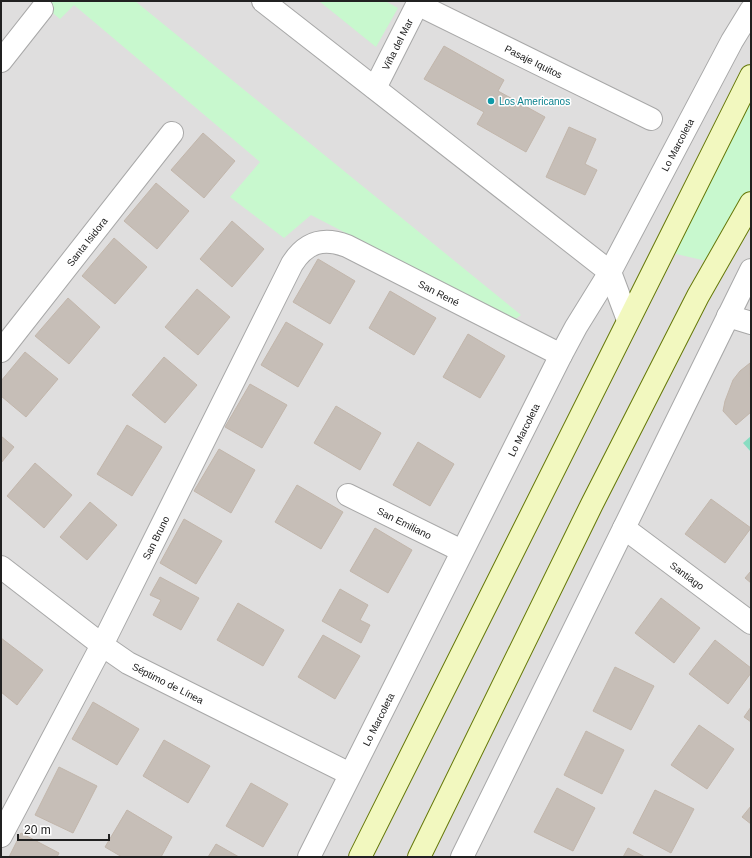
<svg xmlns="http://www.w3.org/2000/svg" width="752" height="858" font-family="Helvetica,sans-serif">
<style>
.residential{fill:#dfdede}
.park{fill:#c8f8ce}
.pitch{fill:#89ddc2}
.building{fill:#c6beb7;stroke:#c2b6ab}
.lines{fill:none;stroke-linecap:round;stroke-linejoin:round}
.minor-casing{stroke:#a8a8a8;stroke-width:24}
.secondary-casing{stroke:#657808;stroke-width:24}
.minor{stroke:#fff;stroke-width:22}
.secondary{stroke:#f2f8bf;stroke-width:22}
.culture-dot{fill:#0f9aa8;stroke:#fff;stroke-width:1.5}
.labels{text-anchor:middle;stroke-width:3;stroke-linejoin:round;paint-order:stroke}
.street-label{font-size:10px;fill:#212121;stroke:#fff}
.culture-label{font-size:10px;fill:#0d838f;stroke:#fff;text-anchor:start}
</style>
<rect width="100%" height="100%" fill="#f1eee8"/>
<rect class="residential" x="1" y="1" width="750" height="856"/>
<g class="park">
<polygon points="38,1 135,1 521,315 514,320 311,215 284,238 230,197 260,162 74,5 60,19"/>
<polygon points="319,1 385,1 398,8 376,47"/>
<polygon points="751,96 751,193 715,263 672,253"/>
</g>
<polygon class="pitch" points="751,436 751,452 743,443"/>
<g class="building">
<polygon points="444,46 504,80 498,91 545,117 526,152 477,124 484,112 424,79"/>
<polygon points="569,127 596,139 585,164 597,170 585,195 546,177"/>
<polygon points="203,133 235,161 204,198 171,170"/>
<polygon points="156,183 189,211 157,249 124,221"/>
<polygon points="232,221 264,249 232,287 200,259"/>
<polygon points="114,238 147,267 115,304 82,276"/>
<polygon points="318,259 355,281 330,324 293,302"/>
<polygon points="197,289 230,317 198,355 165,327"/>
<polygon points="390,291 436,318 414,355 369,328"/>
<polygon points="68,298 100,327 69,364 35,336"/>
<polygon points="286,322 323,344 298,387 261,365"/>
<polygon points="468,334 505,356 480,398 443,377"/>
<polygon points="25,352 58,379 26,417 1,396 1,381"/>
<polygon points="164,357 197,385 165,423 132,395"/>
<polygon points="750,363 751,412 736,425 723,411 725,401 733,380 740,371"/>
<polygon points="250,384 287,405 262,448 225,427"/>
<polygon points="336,406 381,433 360,470 314,443"/>
<polygon points="127,425 162,447 132,496 97,474"/>
<polygon points="1,436 14,447 1,463"/>
<polygon points="418,442 454,464 430,506 393,485"/>
<polygon points="219,449 255,470 231,513 194,491"/>
<polygon points="35,463 72,495 44,528 7,496"/>
<polygon points="297,485 343,512 321,549 275,522"/>
<polygon points="711,499 751,528 725,563 685,534"/>
<polygon points="90,502 117,525 87,560 60,537"/>
<polygon points="184,519 222,541 196,584 160,563"/>
<polygon points="375,528 412,550 388,593 350,571"/>
<polygon points="751,571 751,583 745,578"/>
<polygon points="160,577 199,598 181,630 153,615 161,600 150,595"/>
<polygon points="340,589 368,605 360,620 370,625 361,643 322,621"/>
<polygon points="661,598 700,628 674,663 635,633"/>
<polygon points="238,603 284,630 263,666 217,640"/>
<polygon points="323,635 360,656 335,699 298,677"/>
<polygon points="1,638 43,670 17,705 1,692"/>
<polygon points="715,640 751,668 751,673 728,704 689,674"/>
<polygon points="615,667 654,686 631,730 593,711"/>
<polygon points="93,702 139,729 117,765 72,739"/>
<polygon points="751,707 751,722 744,717"/>
<polygon points="699,725 734,749 707,789 671,765"/>
<polygon points="586,731 624,750 602,794 564,775"/>
<polygon points="164,740 210,766 188,803 143,776"/>
<polygon points="59,767 97,786 73,833 35,815"/>
<polygon points="251,783 288,804 263,847 226,826"/>
<polygon points="557,788 595,808 573,851 534,832"/>
<polygon points="655,790 694,809 671,853 633,833"/>
<polygon points="751,806 751,824 742,817"/>
<polygon points="127,810 172,837 161,857 122,857 105,847"/>
<polygon points="21,833 59,853 57,857 9,857"/>
<polygon points="216,844 239,857 208,857"/>
<polygon points="628,848 645,857 623,857"/>
</g>
<g class="lines">
<defs>
<g id="minor">
<polyline points="263,1 610,272 628,320"/>
<path id="s1" d="M417,4l234,115"/>
<polyline points="1,61 42,9"/>
<path id="s2" d="M375,88l44,-87"/>
<polyline points="728,316 751,323"/>
<path id="s3" d="M1,351l171,-218"/>
<path id="s4" d="M348,495l114,56"/>
<path id="s5" d="M624,528l127,95"/>
<path id="s6" d="M1,567l101,78 26,18 222,111"/>
<path id="s7" d="M1,836l101,-191 190,-381c14,-22 31,-27 55,-18l214,109"/>
<path id="s8" d="M309,857l252,-502 15,-28 34,-55 122,-231 19,-31"/>
<polyline points="462,857 751,270"/>
</g>
<g id="secondary">
<polyline points="360,857 751,76"/>
<polyline points="419,857 592,504 698,296 751,203"/>
</g>
</defs>
<use href="#minor" class="minor-casing"/>
<use href="#secondary" class="secondary-casing"/>
<use href="#minor" class="minor"/>
<use href="#secondary" class="secondary"/>
</g>
<circle class="culture-dot" cx="491" cy="101" r="4"/>
<g class="labels">
<g class="street-label">
<text dy="4" stroke="none"><textPath href="#s2" startOffset="49">Viña del Mar</textPath></text>
<text dy="4" stroke="none"><textPath href="#s1" startOffset="130">Pasaje Iquitos</textPath></text>
<text dy="4" stroke="none"><textPath href="#s8" startOffset="802">Lo Marcoleta</textPath></text>
<text dy="4" stroke="none"><textPath href="#s3" startOffset="139">Santa Isidora</textPath></text>
<text dy="4" stroke="none"><textPath href="#s7" startOffset="809">San René</textPath></text>
<text dy="4" stroke="none"><textPath href="#s8" startOffset="478">Lo Marcoleta</textPath></text>
<text dy="4" stroke="none"><textPath href="#s4" startOffset="63">San Emiliano</textPath></text>
<text dy="4" stroke="none"><textPath href="#s7" startOffset="336">San Bruno</textPath></text>
<text dy="4" stroke="none"><textPath href="#s5" startOffset="79">Santiago</textPath></text>
<text dy="4" stroke="none"><textPath href="#s6" startOffset="204">Séptimo de Línea</textPath></text>
<text dy="4" stroke="none"><textPath href="#s8" startOffset="154">Lo Marcoleta</textPath></text>
</g>
<g class="culture-label">
<text x="499" y="105">Los Americanos</text>
</g>
</g>
<rect width="752" height="858" fill="none" stroke="#212121" stroke-width="4"/>
<path d="M18 834v6h91v-6" fill="none" stroke="#212121" stroke-width="2"/>
<text x="24" y="834" font-size="12" fill="#212121" stroke="#ffffff" stroke-width="3" paint-order="stroke">20 m</text>
</svg>
